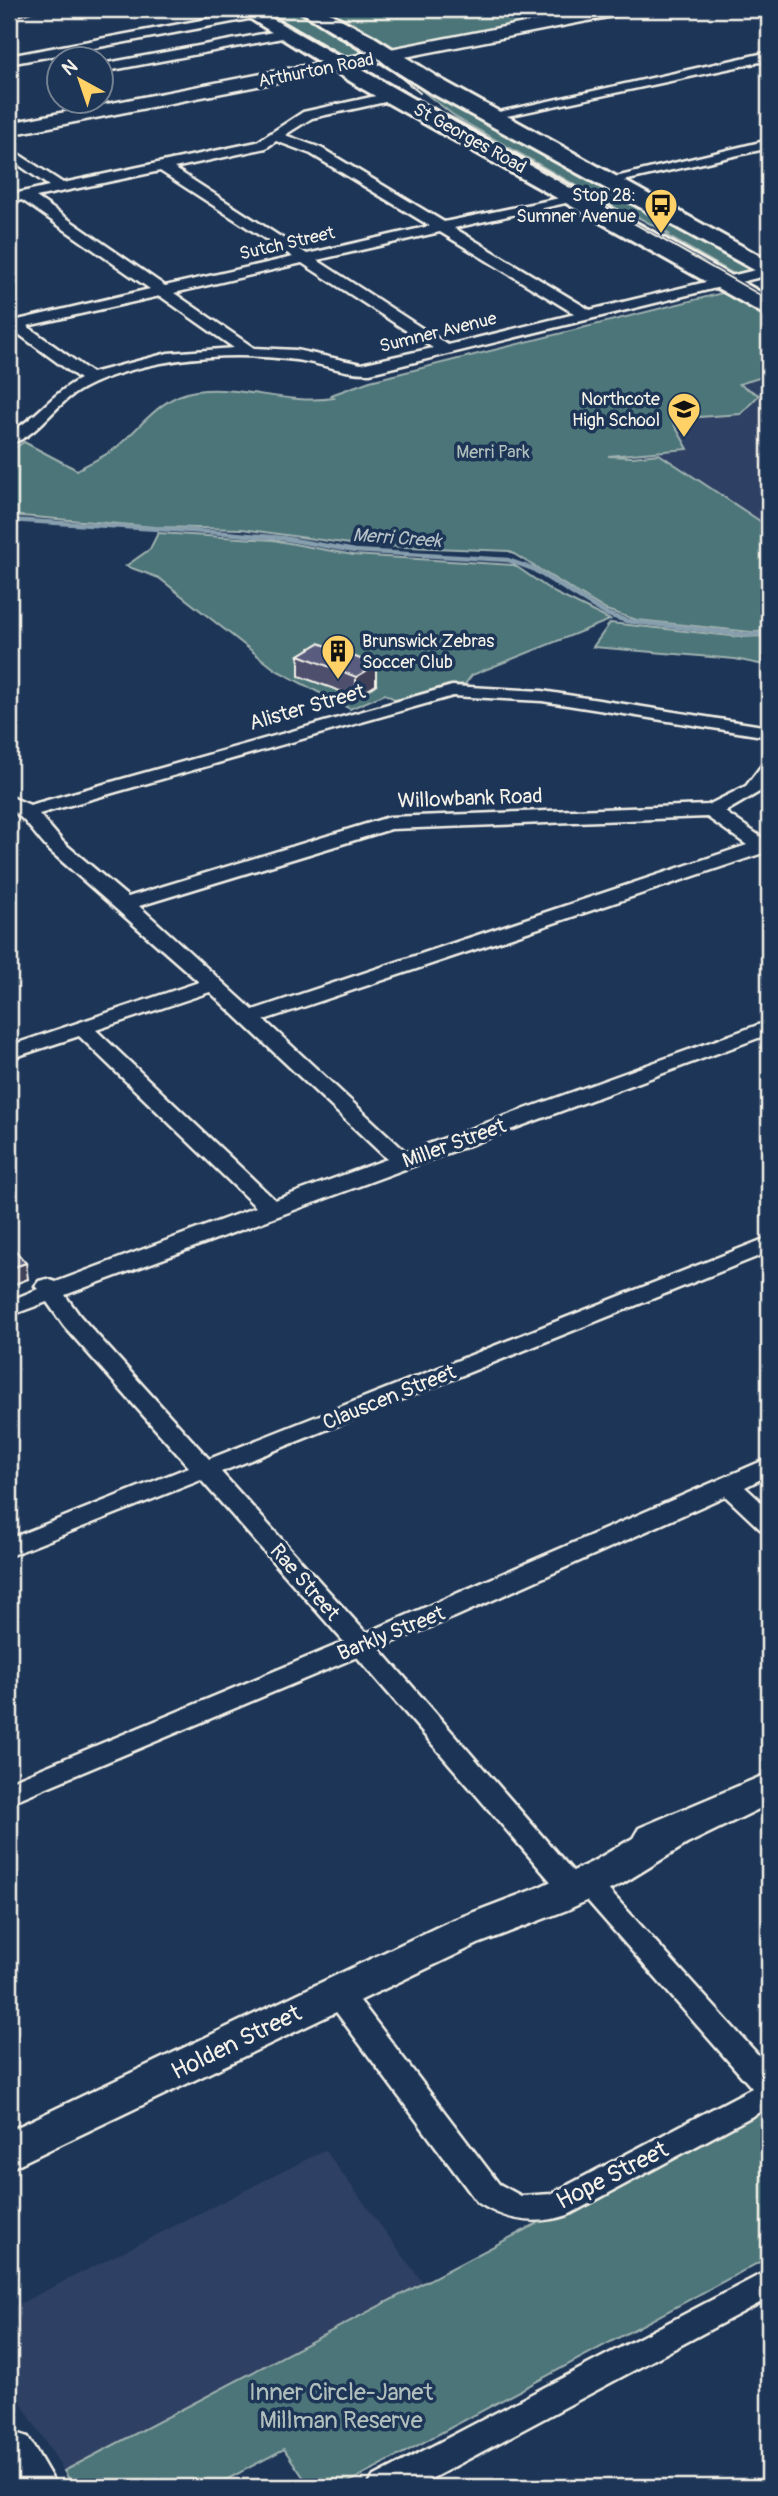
<svg xmlns="http://www.w3.org/2000/svg" width="778" height="2496" font-family="Pangolin,sans-serif">
<style>
.built{fill:#2f4163}
.green{fill:#4c7479;stroke:#a0b2b0;stroke-width:2}
.lines{fill:none;stroke-linecap:round;stroke-linejoin:round}
.stream{stroke:#889fae;stroke-width:4.5}
.street-casing{stroke:#f4f1e8;stroke-width:5}
.secondary-casing{stroke:#f4f1e8;stroke-width:5}
.primary-casing{stroke:#f4f1e8;stroke-width:5}
.highway-casing{stroke:#f4f1e8;stroke-width:6}
.street{fill:#1d3557;fill-rule:evenodd}
.secondary{fill:#1d3557;fill-rule:evenodd}
.primary{fill:#1d3557;fill-rule:evenodd}
.highway{fill:#1d3557;fill-rule:evenodd}
.tram{stroke:#f4f1e8;stroke-width:2}
.wall{fill:#4d4f6d;stroke:#f4f1e8;stroke-width:2}
.shaded-wall{fill:#3f4059;stroke:#f4f1e8;stroke-width:2}
.building{fill:#5a5c7f;stroke:#f4f1e8;stroke-width:2}
.labels{text-anchor:middle;stroke-width:7;stroke-linejoin:round;paint-order:stroke}
.far-street-label{font-size:18px;fill:#f4f1e8;stroke:#1d3557}
.far-poi-label{font-size:18px;fill:#f4f1e8;stroke:#1d3557;text-anchor:end}
.far-park-label{font-size:18px;fill:#b1bfbc;stroke:#1d3557}
.far-water-label{font-size:19px;font-style:italic;fill:#b5c1c6;stroke:#1d3557}
.street-label{font-size:21px;fill:#f4f1e8;stroke:#1d3557}
.near-street-label{font-size:24px;fill:#f4f1e8;stroke:#1d3557}
.near-park-label{font-size:24px;fill:#b1bfbc;stroke:#1d3557}
</style>
<rect width="100%" height="100%" fill="#1d3557"/>
<filter id="ink" filterUnits="userSpaceOnUse"><feTurbulence type="fractalNoise" baseFrequency=".0143" numOctaves="2"/><feDisplacementMap in="SourceGraphic" scale="14" xChannelSelector="R" yChannelSelector="G"/><feConvolveMatrix kernelMatrix="1 2 1 2 8 2 1 2 1" color-interpolation-filters="sRGB"/></filter>
<g filter="url(#ink)">
<g class="built">
<polygon points="769,375 769,527 659,454 608,457 592,424 741,414 738,384"/>
<polygon points="325,2150 423,2283 64,2471 9,2384 9,2309"/>
</g>
<g class="green">
<polygon points="260,9 299,9 333,28 327,30 365,52 345,56"/>
<polygon points="317,9 595,9 388,50"/>
<polygon points="393,68 757,268 734,274 666,235 669,234 638,217 634,218 457,118"/>
<path d="M726,292l43,24v59l-30,9 20,11 -18,19 -70,5 17,30 -80,7 25,1 26,-3 110,73v104l-18,1 -114,-12 -31,-10 -97,-59 -152,-6 -115,-16 -87,-2 -146,-12v-63l15,-10 53,28c13,-8 30,-14 41,-24 25,-21 43,-50 78,-55 46,-6 90,14 138,7l-3,-3 39,-14z"/>
<polygon points="158,533 273,540 353,555 514,565 555,593 610,620 472,675 465,684 449,685 396,700 385,694 350,709 276,670 159,578 126,566 150,549"/>
<polygon points="610,623 741,637 769,636 769,666 735,659 593,647"/>
<polygon points="769,2102 769,2257 340,2487 310,2487 284,2449 213,2487 74,2487 64,2471"/>
</g>
<g class="lines">
<polyline class="stream" points="9,520 225,533 282,538 355,551 508,560 533,569 606,614 627,621 749,635 769,633"/>
<defs>
<g id="street">
<polygon points="9,9 36,9 9,17"/>
<polygon points="255,10 261,14 259,17 9,64 9,56"/>
<polygon points="289,29 293,30 293,36 102,72 102,64"/>
<polygon points="769,52 769,60 488,120 481,116"/>
<path d="M394,92l6,4 -1,3 -87,19 -27,17 36,13 123,74 135,-28v6l-125,28 136,82 178,-43 1,8 -399,98c-26,1 -49,-10 -74,-13 -59,-8 -124,-4 -181,15 -18,6 -37,14 -51,27 -18,15 -31,36 -55,42v-11c27,-14 43,-40 71,-54l-67,-49h-4v-14l9,4 132,-31 -128,-89 -13,3v-8l40,-9 -40,-28v-10l54,35 194,-41 46,-30zM276,141l35,13 119,72 -123,28 -133,-86 92,-20zM160,171l133,86 -128,29 -129,-89zM440,232l135,82 -127,31 -131,-85zM302,263l131,85 -72,16 -65,-14 -42,-2 -80,-55zM160,296l74,52 -66,5 -76,20 -65,-47z"/>
<polygon points="769,140 769,148 606,185 599,181"/>
<path d="M452,686l90,5 227,36v10l-227,-36 -89,-5 -414,118 24,28 65,55 261,-80 319,-12 38,-19 16,-21 7,-2v21l-3,4 -41,24 39,27 5,-1v13l-505,169 142,132 363,-131v13l-704,261 15,21 129,143 560,-222v15l-548,220 145,161 403,-175v17l-24,12 24,22v22l-9,-2 -35,-33 -270,121 -76,31 197,227 10,-3 10,4 173,191v40l-201,108c-33,11 -62,6 -91,-13l-149,-201 -5,-8 5,-8 10,-3 10,3 151,199 22,12 30,-2 201,-106 -179,-204 -10,3 -10,-3 -196,-227 -348,146v-21l335,-140 -143,-162 -192,76v-17l180,-72 -125,-141 -17,-24 -38,14v-15l29,-12 -3,-3 4,-5 8,-2 9,3 200,-75 -177,-171 -70,23v-13l190,-64 -150,-132c-13,-13 -24,-33 -40,-41v-13l21,9zM707,817l40,28 -494,165 -114,-104 252,-77zM210,992l177,167 -112,41 -179,-170z"/>
<polygon points="769,2270 769,2298 416,2487 368,2487 373,2477"/>
</g>
<g id="secondary">
<polygon points="597,9 632,9 623,14 9,135 9,123"/>
<polygon points="769,1773 769,1804 687,1844 622,1884 567,1910 478,1944 9,2169 9,2131 448,1922 537,1888 592,1862 633,1838 639,1828"/>
</g>
<polygon id="primary" points="9,2431 28,2437 57,2487 9,2487"/>
<g id="highway">
<polygon points="235,9 259,9 377,78 769,297 769,314 760,312 361,88"/>
<polygon points="297,9 322,9 374,37 442,80 769,261 769,278 426,90"/>
</g>
</defs>
<use href="#street" class="street-casing"/>
<use href="#secondary" class="secondary-casing"/>
<use href="#primary" class="primary-casing"/>
<use href="#highway" class="highway-casing"/>
<use href="#street" class="street"/>
<use href="#secondary" class="secondary"/>
<use href="#primary" class="primary"/>
<use href="#highway" class="highway"/>
<g class="tram">
<polyline points="257,9 769,300"/>
<polyline points="292,9 373,55 420,93"/>
</g>
</g>
<g class="wall">
<polygon points="319,643 376,685 356,697 299,676 299,655"/>
<polygon points="9,1243 28,1279 12,1285 9,1280"/>
</g>
<g class="shaded-wall">
<polygon points="376,665 376,685 356,697 356,677"/>
<polygon points="26,1263 28,1279 12,1285 11,1268"/>
</g>
<g class="building">
<polygon points="319,643 376,665 356,677 299,655"/>
<polygon points="9,1243 26,1263 11,1268 9,1266"/>
</g>
</g>
<defs>
<symbol id="bus-pin" viewBox="-11 -11 22 30"><path d="M0 17L-7.5 6A9.5 9.5 0 1 1 7.5 6Z" fill="#ffd166" stroke="#1d3557"/><path d="M-5-6H5V4H4V6H2V4H-2V6H-4V4H-5ZM-3.5-4V0h7V-4ZM-3.5 1.2v1.5H-2V1.2ZM2 1.2v1.5H3.5V1.2Z" fill="#111"/></symbol>
<symbol id="school-pin" viewBox="-11 -11 22 30"><path d="M0 17L-7.5 6A9.5 9.5 0 1 1 7.5 6Z" fill="#ffd166" stroke="#1d3557"/><path d="M0-5L7-2L0 1L-7-2ZM-4 1L0 2.5L4 1V4Q0 6-4 4Z" fill="#111"/></symbol>
<symbol id="building-pin" viewBox="-11 -11 22 30"><path d="M0 17L-7.5 6A9.5 9.5 0 1 1 7.5 6Z" fill="#ffd166" stroke="#1d3557"/><path d="M-4-6H4V6H1V3H-1V6H-4ZM-2.5-4.3h1.7v1.8h-1.7ZM.8-4.3h1.7v1.8H.8ZM-2.5-1h1.7V.8h-1.7ZM.8-1h1.7V.8H.8Z" fill="#111"/></symbol>
</defs>
<g fill-rule="evenodd">
<use href="#bus-pin" x="642" y="186" width="38" height="52"/>
<use href="#school-pin" x="665" y="390" width="38" height="52"/>
<use href="#building-pin" x="319" y="632" width="38" height="52"/>
</g>
<g class="labels">
<g class="far-street-label">
<text transform="translate(316 70) rotate(-11)" y="6">Arthurton Road</text>
<text transform="translate(470 138) rotate(29)" y="6">St Georges Road</text>
<text transform="translate(287 243) rotate(-13)" y="6">Sutch Street</text>
<text transform="translate(438 332) rotate(-14)" y="6">Sumner Avenue</text>
</g>
<g class="far-poi-label">
<text x="636" y="201">Stop 28:<tspan x="636" dy="21">Sumner Avenue</tspan></text>
<text x="660" y="405">Northcote<tspan x="660" dy="21">High School</tspan></text>
<text x="362" y="647" text-anchor="start">Brunswick Zebras<tspan x="362" dy="21">Soccer Club</tspan></text>
</g>
<g class="far-park-label">
<text x="493" y="458">Merri Park</text>
</g>
<g class="far-water-label">
<text transform="translate(397 537) rotate(4)" y="7">Merri Creek</text>
</g>
<g class="street-label">
<text transform="translate(307 707) rotate(-16)" y="7">Alister Street</text>
<text transform="translate(470 798) rotate(-2)" y="7">Willowbank Road</text>
<text transform="translate(454 1143) rotate(-20)" y="7">Miller Street</text>
<text transform="translate(389 1397) rotate(-22)" y="7">Clauscen Street</text>
<text transform="translate(305 1582) rotate(49)" y="7">Rae Street</text>
<text transform="translate(391 1633) rotate(-22)" y="7">Barkly Street</text>
</g>
<g class="near-street-label">
<text transform="translate(236 2042) rotate(-26)" y="8">Holden Street</text>
<text transform="translate(612 2175) rotate(-27)" y="8">Hope Street</text>
</g>
<g class="near-park-label">
<text x="341" y="2400">Inner Circle-Janet<tspan x="341" dy="28">Millman Reserve</tspan></text>
</g>
</g>
<rect width="778" height="2496" fill="none" stroke="#1d3557" stroke-width="35"/>
<rect x="18" y="18" width="743" height="2461" fill="none" stroke="#f4f1e8" stroke-width="2.5" filter="url(#ink)"/>
<g transform="translate(80 80) rotate(320)"><circle r="33" fill="#1d3557" stroke="#738091" stroke-width="2"/>
<path d="M0-5L12 26L0 18L-12 26Z" fill="#ffd166"/>
<text y="-10" font-size="19" font-weight="bold" text-anchor="middle" fill="#f4f1e8">N</text>
</g>
</svg>
